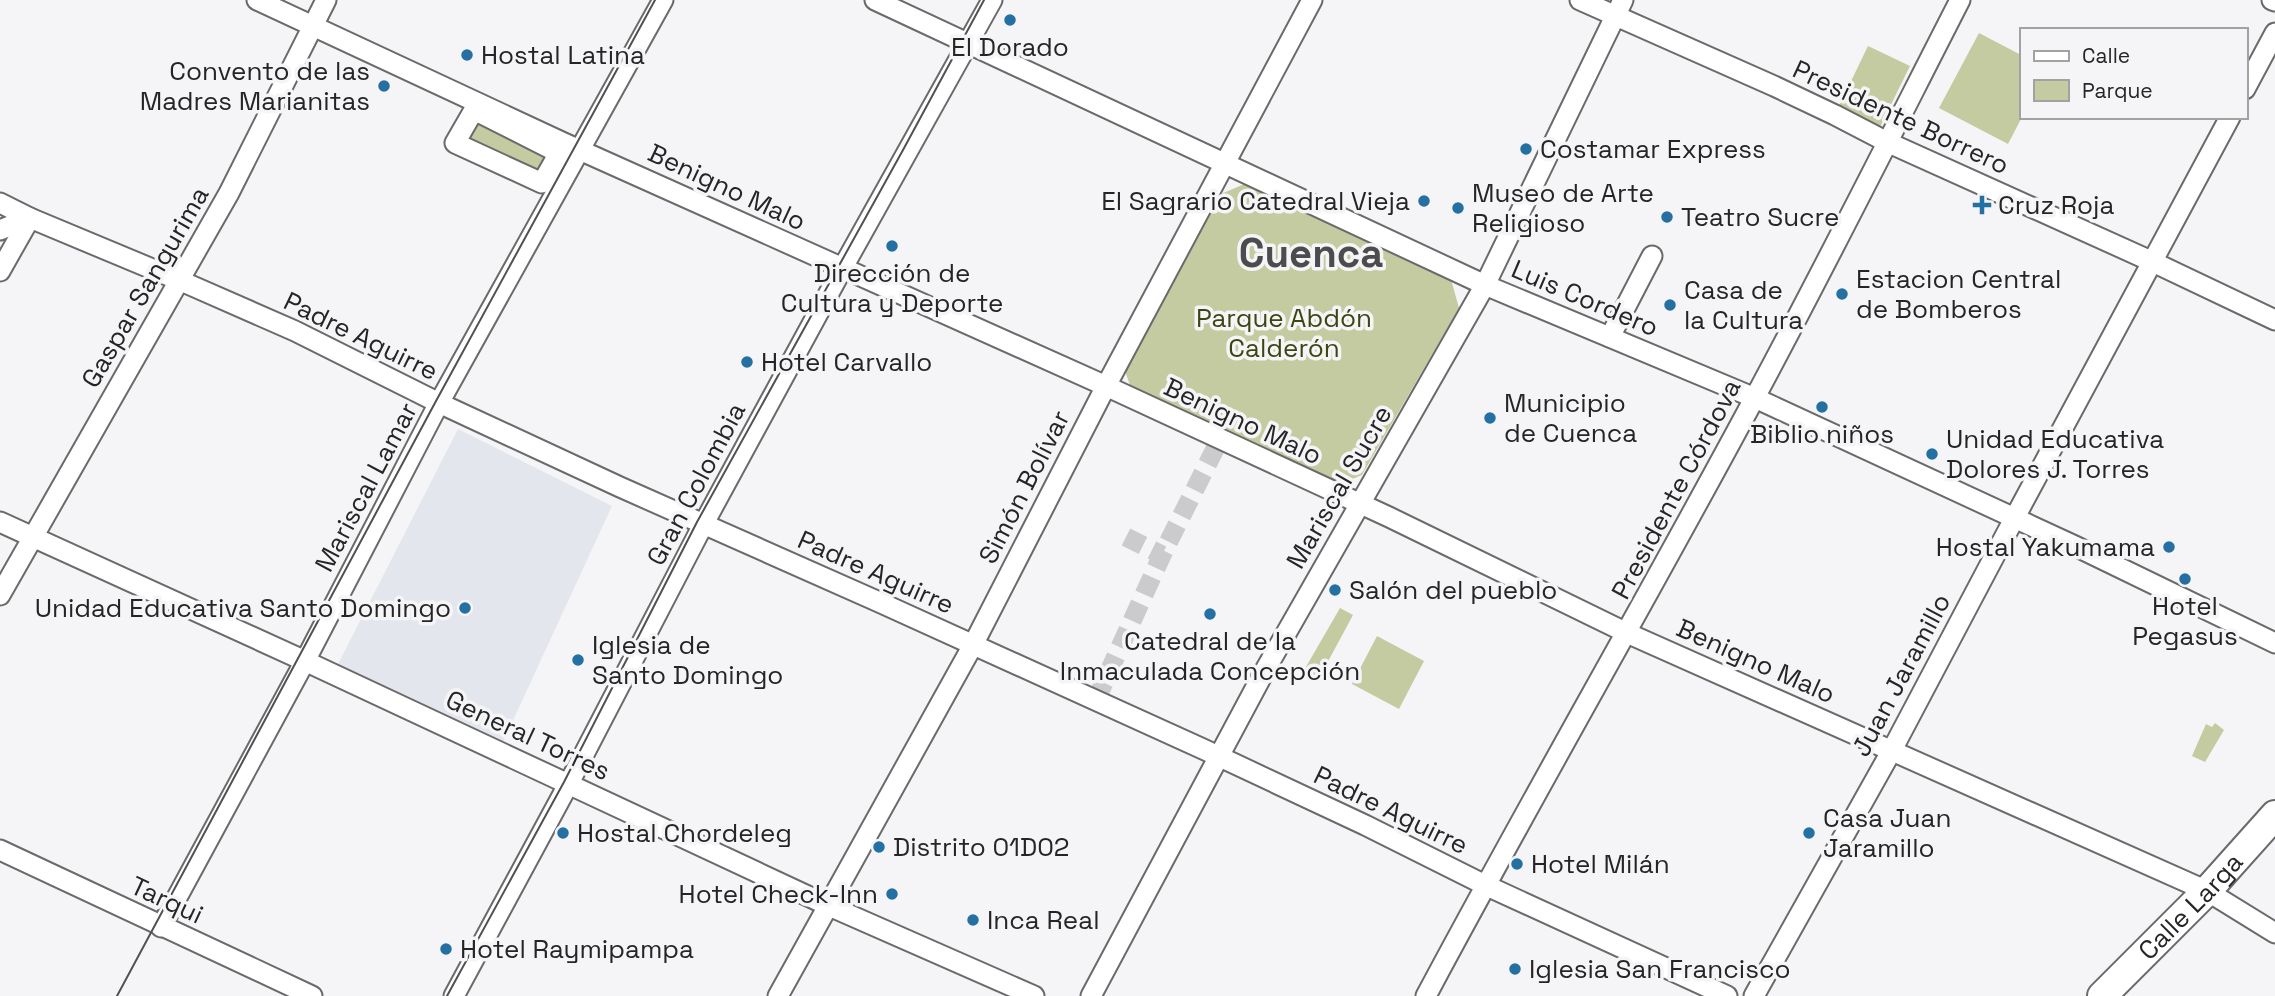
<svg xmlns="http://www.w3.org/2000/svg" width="2275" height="996" font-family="'Space Grotesk',sans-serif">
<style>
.built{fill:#e4e6ee}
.green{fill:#c4cba1}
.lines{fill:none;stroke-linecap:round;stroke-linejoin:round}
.street-tunnel{stroke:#cbcbcd;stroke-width:19;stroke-dasharray:19 10;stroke-linecap:butt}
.street-casing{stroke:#6a6a6b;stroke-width:23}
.secondary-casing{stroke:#6a6a6b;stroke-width:32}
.street{stroke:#fff;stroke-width:19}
.secondary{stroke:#fff;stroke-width:28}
.tram{stroke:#515152;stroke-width:2}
.poi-dot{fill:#2570a3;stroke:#f5f5f7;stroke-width:2.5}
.labels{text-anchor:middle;stroke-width:7;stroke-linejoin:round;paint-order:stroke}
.poi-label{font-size:26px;fill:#252526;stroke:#f5f5f7;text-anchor:start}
.street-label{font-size:26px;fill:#252526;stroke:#f5f5f7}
.park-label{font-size:26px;fill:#3f4511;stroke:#f5f5f7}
.town-label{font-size:40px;font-weight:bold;fill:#4c4c4e;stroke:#f5f5f7}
</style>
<rect width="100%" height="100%" fill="#f5f5f7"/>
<polygon class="built" points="458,429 612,506 503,742 337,666"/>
<g class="green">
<polygon points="1979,33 2021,55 2022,117 2008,144 1939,108"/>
<polygon points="1868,46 1910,66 1880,127 1839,106"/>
<polygon points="474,110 559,153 542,183 455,143"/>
<polygon points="1247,183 1450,276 1459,308 1362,475 1331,488 1134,397 1123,365 1216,196"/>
<polygon points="1340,608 1353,615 1318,680 1303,672"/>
<polygon points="1377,636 1424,661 1399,709 1352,684"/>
<polygon points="2215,723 2224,730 2205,762 2192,756 2206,724 2212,727"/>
</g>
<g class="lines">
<g class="street-tunnel">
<polyline points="1126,537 1162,555"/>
<polyline points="1096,700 1162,555 1220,439"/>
</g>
<defs>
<g id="street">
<polyline points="257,0 564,143 1106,386 1389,517 1627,633 2207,891 2275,933"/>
<polyline points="875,0 1485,285 1755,398 2075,546 2275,643"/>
<polyline points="1580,0 1774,86 1835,115 1887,142 2153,262 2275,320"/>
<polyline points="2272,0 2275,1"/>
<polyline points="2245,89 2275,33"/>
<polygon points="474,110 559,153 542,183 455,143"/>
<polyline points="0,203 30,218 181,281 295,331 439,403 620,487 879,602 1203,749 1365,825 1485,885 1727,996"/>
<polyline points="0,230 17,223"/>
<polyline points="0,271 30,218"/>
<polyline points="1610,337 1652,256"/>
<polyline points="0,522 305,661 827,905 1034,996"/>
<polyline points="0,595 229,193 326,0"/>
<polyline points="0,850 312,996"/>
<polyline points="161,927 305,661 439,403 663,0"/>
<polyline points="454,996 569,783 703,525 842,269 992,0"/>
<polyline points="778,996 973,645 1106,386 1312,0"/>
<polyline points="1091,996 1264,672 1485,285 1623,0"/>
<path d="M1426,996c107,-201 221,-397 328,-597 71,-132 138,-266 206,-399"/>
<polyline points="1754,996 1892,750 2014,519 2230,117"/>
</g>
<g id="secondary">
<path id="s1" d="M2102,996l105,-105 68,-76"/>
</g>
</defs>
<use href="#street" class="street-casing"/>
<use href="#secondary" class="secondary-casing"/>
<use href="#street" class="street"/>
<use href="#secondary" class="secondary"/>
<g class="tram">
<polyline points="117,996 436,401 655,0"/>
<polyline points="447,996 564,782 697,522 903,150 984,0"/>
</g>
</g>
<g class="poi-dot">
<circle cx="1010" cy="20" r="7"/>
<circle cx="467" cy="55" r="7"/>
<circle cx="384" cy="86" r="7"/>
<circle cx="1526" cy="149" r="7"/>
<circle cx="1424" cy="201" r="7"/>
<path d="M1978.5 194.5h7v7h7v7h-7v7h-7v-7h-7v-7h7z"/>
<circle cx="1458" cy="208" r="7"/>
<circle cx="1667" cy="217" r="7"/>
<circle cx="892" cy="246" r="7"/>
<circle cx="1842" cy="294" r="7"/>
<circle cx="1670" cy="305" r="7"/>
<circle cx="747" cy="362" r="7"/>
<circle cx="1822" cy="407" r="7"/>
<circle cx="1490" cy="418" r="7"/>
<circle cx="1932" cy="454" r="7"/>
<circle cx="2169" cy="547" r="7"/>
<circle cx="2185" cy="579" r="7"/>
<circle cx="1335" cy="590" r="7"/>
<circle cx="465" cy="608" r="7"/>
<circle cx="1210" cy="614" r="7"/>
<circle cx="578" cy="660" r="7"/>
<circle cx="563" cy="833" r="7"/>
<circle cx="1809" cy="833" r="7"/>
<circle cx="879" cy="847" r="7"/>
<circle cx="1517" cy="864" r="7"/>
<circle cx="892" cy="894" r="7"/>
<circle cx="973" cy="920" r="7"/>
<circle cx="446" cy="949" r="7"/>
<circle cx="1515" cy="969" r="7"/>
</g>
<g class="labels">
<g class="poi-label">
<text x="1010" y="56" text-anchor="middle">El Dorado</text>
<text x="481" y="64">Hostal Latina</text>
<text x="370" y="80" text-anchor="end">Convento de las<tspan x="370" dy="30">Madres Marianitas</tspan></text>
<text x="1540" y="158">Costamar Express</text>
<text x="1472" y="202">Museo de Arte<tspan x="1472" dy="30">Religioso</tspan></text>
<text x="1410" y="210" text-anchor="end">El Sagrario Catedral Vieja</text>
<text x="1998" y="214">Cruz Roja</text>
<text x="1681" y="226">Teatro Sucre</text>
<text x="892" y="282" text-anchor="middle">Dirección de<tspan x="892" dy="30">Cultura y Deporte</tspan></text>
<text x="1856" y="288">Estacion Central<tspan x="1856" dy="30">de Bomberos</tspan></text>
<text x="1684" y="299">Casa de<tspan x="1684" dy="30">la Cultura</tspan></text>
<text x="761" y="371">Hotel Carvallo</text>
<text x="1504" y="412">Municipio<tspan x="1504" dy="30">de Cuenca</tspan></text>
<text x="1822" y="443" text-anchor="middle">Biblio niños</text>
<text x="1946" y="448">Unidad Educativa<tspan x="1946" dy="30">Dolores J. Torres</tspan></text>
<text x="2155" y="556" text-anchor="end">Hostal Yakumama</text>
<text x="1349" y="599">Salón del pueblo</text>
<text x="2185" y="615" text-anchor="middle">Hotel<tspan x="2185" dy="30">Pegasus</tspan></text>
<text x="451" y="617" text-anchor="end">Unidad Educativa Santo Domingo</text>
<text x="1210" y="650" text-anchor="middle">Catedral de la<tspan x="1210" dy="30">Inmaculada Concepción</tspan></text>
<text x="592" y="654">Iglesia de<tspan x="592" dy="30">Santo Domingo</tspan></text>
<text x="1823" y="827">Casa Juan<tspan x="1823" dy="30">Jaramillo</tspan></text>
<text x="577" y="842">Hostal Chordeleg</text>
<text x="893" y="856">Distrito 01D02</text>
<text x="1531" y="873">Hotel Milán</text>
<text x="878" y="903" text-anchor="end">Hotel Check-Inn</text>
<text x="987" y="929">Inca Real</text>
<text x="460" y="958">Hotel Raymipampa</text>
<text x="1529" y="978">Iglesia San Francisco</text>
</g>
<g class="street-label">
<text transform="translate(1901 117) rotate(25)" y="9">Presidente Borrero</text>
<text transform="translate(727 187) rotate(25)" y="9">Benigno Malo</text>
<text transform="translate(145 287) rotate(-60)" y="9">Gaspar Sangurima</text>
<text transform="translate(1585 298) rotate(23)" y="9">Luis Cordero</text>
<text transform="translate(361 336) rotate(26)" y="9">Padre Aguirre</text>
<text transform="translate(1243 421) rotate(25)" y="9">Benigno Malo</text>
<text transform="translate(696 484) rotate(-62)" y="9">Gran Colombia</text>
<text transform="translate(366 487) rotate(-62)" y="9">Mariscal Lamar</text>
<text transform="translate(1024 487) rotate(-63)" y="9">Simón Bolívar</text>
<text transform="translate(1339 487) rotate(-60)" y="9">Mariscal Sucre</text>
<text transform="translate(1676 489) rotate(-62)" y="9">Presidente Córdova</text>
<text transform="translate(876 572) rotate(24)" y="9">Padre Aguirre</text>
<text transform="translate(1756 661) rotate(24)" y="9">Benigno Malo</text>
<text transform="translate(1901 675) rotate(-62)" y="9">Juan Jaramillo</text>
<text transform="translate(528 735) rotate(25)" y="9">General Torres</text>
<text transform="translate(1391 810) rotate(26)" y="9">Padre Aguirre</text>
<text transform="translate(167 900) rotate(25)" y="9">Tarqui</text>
<text dy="9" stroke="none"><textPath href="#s1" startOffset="126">Calle Larga</textPath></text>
</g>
<g class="park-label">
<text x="1284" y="327">Parque Abdón<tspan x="1284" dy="30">Calderón</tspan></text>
</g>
<g class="town-label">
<text x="1311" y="267">Cuenca</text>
</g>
</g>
<rect x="2020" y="28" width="228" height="91" fill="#f5f5f7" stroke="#a2a2a3" stroke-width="2"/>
<rect x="2034" y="51" width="35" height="10" fill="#ffffff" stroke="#a2a2a3" stroke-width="2"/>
<text x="2082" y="63" font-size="21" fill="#252526">Calle</text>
<rect x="2034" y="80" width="35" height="21" fill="#c4cba1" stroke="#a2a2a3" stroke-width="2"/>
<text x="2082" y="98" font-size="21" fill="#252526">Parque</text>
</svg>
